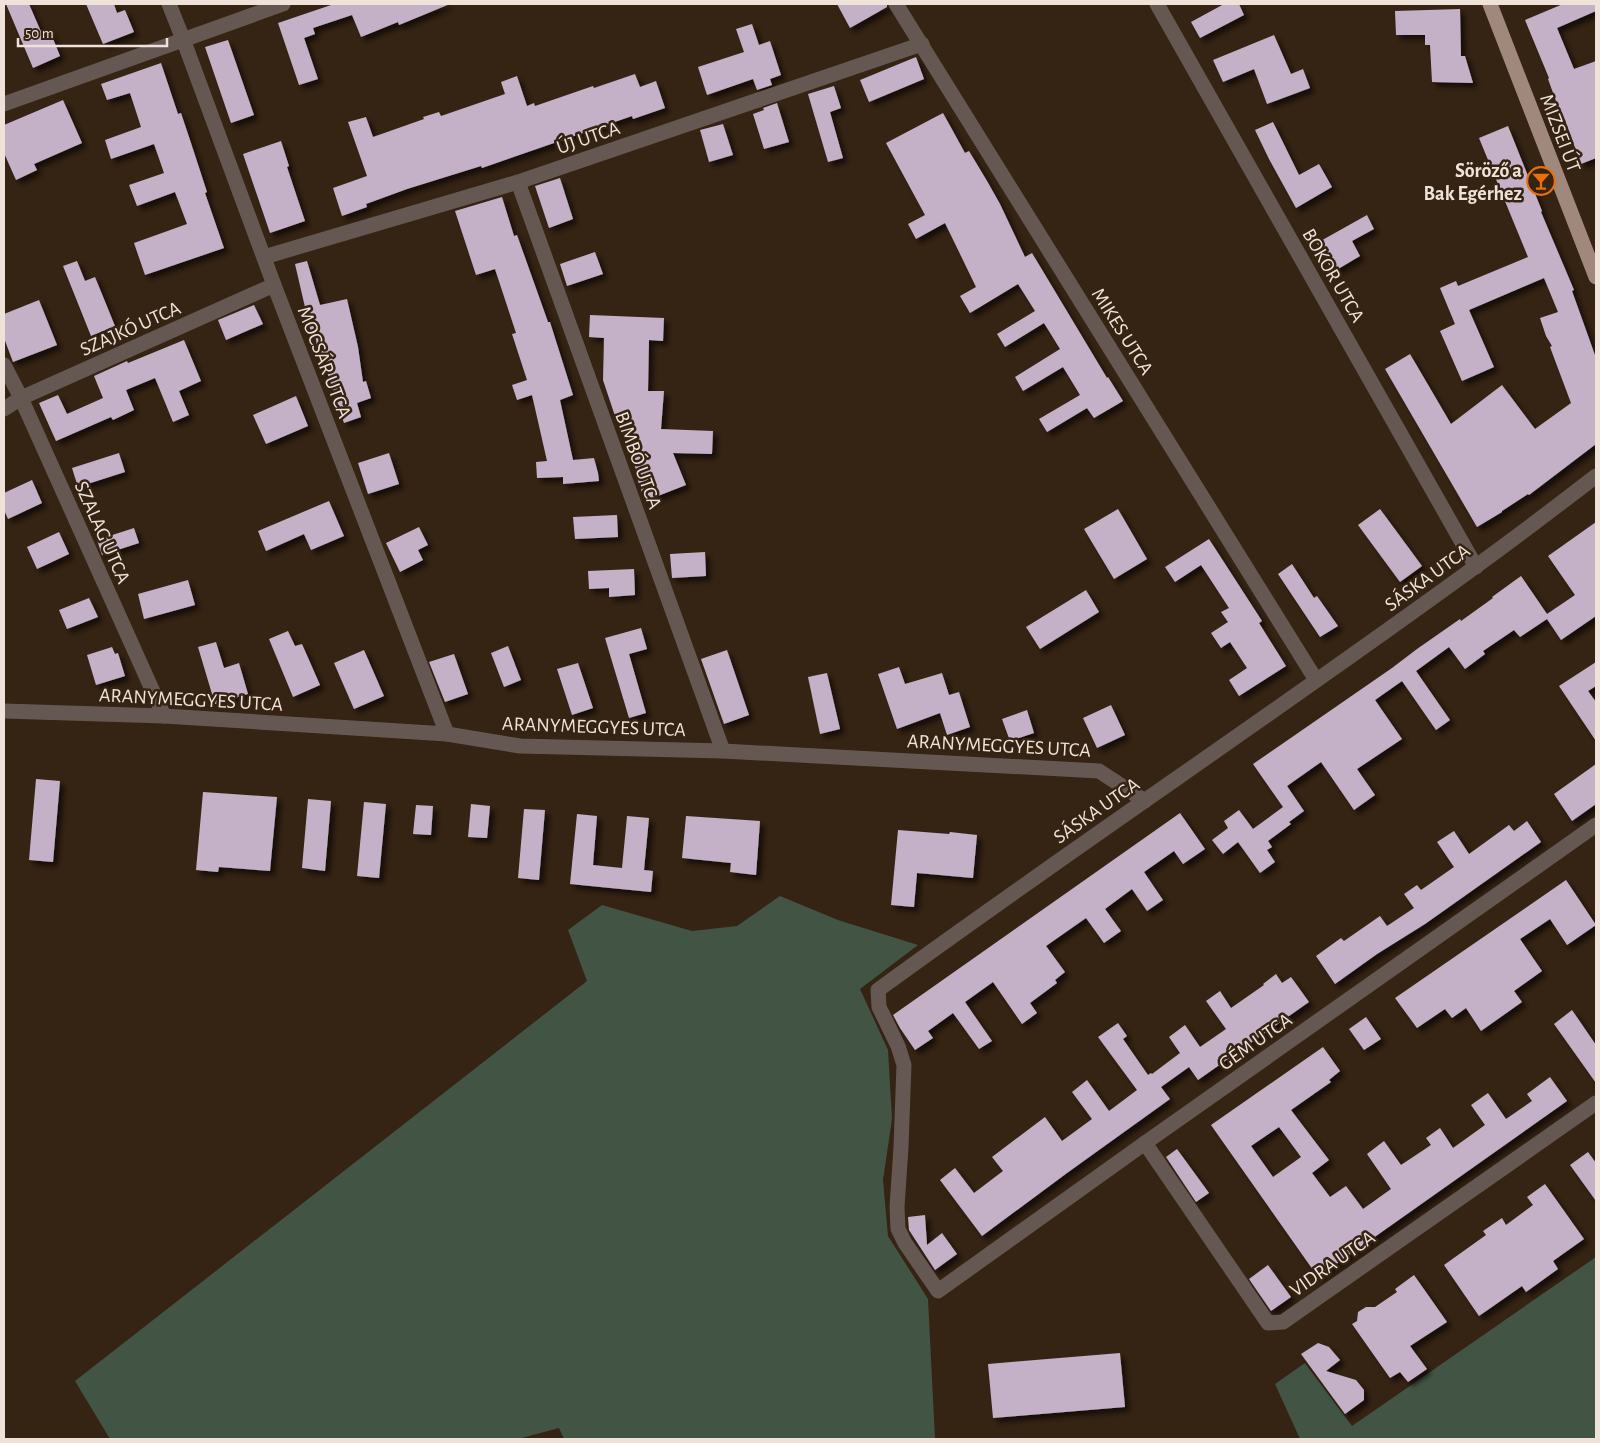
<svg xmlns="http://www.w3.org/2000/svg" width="1600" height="1443" font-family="'Alegreya Sans',sans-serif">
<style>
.green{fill:#425544}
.building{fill:#c4b1c8;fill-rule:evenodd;filter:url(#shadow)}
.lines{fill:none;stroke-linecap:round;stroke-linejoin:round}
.minor{stroke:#655853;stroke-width:15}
.major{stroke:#a1887d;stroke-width:15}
.labels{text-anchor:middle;stroke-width:5;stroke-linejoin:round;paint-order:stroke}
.street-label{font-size:20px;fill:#efe3d9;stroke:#352313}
.poi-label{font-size:20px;font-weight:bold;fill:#efe3d9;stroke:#352313;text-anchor:end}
</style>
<defs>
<filter id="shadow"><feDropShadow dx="4.5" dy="4.5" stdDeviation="2.5" flood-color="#0009"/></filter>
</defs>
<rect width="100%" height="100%" fill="#352313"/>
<g class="green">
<polygon points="780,896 838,920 918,945 860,989 888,1050 892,1119 883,1180 888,1236 928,1299 935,1439 564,1439 559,1428 518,1439 110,1439 75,1381 587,981 568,930 602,905 692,931 737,926"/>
<polygon points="1596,1257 1596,1439 1300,1439 1275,1384 1305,1363 1352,1426"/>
</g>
<g class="building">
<polygon points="6,4 29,4 42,34 50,31 60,56 33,68"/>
<polygon points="86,4 114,4 117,13 125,10 134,32 103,44"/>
<polygon points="334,4 450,4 399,25 398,22 361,37 352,15 313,28 315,34 304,38 318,79 299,85 278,23"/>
<polygon points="837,4 887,4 887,7 850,28"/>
<polygon points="1224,4 1239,4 1244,15 1200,38 1191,22"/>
<polygon points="1563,4 1596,4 1596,11 1557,28 1574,69 1596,61 1596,158 1581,164 1565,120 1563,120 1548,79 1549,78 1525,20"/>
<polygon points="1460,9 1461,56 1465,56 1473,83 1432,82 1430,45 1425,45 1425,35 1396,35 1395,11"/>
<polygon points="752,24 759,45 770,41 781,75 770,79 772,85 757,90 753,79 707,95 698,67 744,52 736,29"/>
<polygon points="1274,35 1291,74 1303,69 1310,88 1267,104 1254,69 1223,82 1213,60"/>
<polygon points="228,40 254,115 231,123 205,47"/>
<polygon points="916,57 924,79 869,102 860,80"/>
<polygon points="161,63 178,114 181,113 191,143 207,192 205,193 224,248 145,275 134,243 187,224 175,192 137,206 129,185 164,173 154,144 111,159 105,140 141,127 130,93 107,100 101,84"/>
<polygon points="635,74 640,87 656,81 665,108 633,119 632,116 482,168 481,166 407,189 366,204 367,207 342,216 333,188 367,176 348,122 366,117 373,137 424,119 423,117 439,112 441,116 505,94 501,82 517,76 527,106 534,103 535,106 593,86 594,88"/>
<polygon points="834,86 841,108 830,112 843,158 828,162 808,94"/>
<polygon points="63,100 82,143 34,164 37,170 16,180 4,153 4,125"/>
<polygon points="777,103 789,142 764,149 753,114 764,110 763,108"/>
<polygon points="943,113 965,153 969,151 987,181 1000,204 1025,257 1032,253 1107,378 1108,377 1123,401 1094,418 1087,408 1047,432 1039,419 1080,395 1063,367 1023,391 1015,377 1060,349 1044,323 1005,347 997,334 1035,311 1018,284 970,313 960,296 976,287 945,223 916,239 908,224 925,215 886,143"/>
<polygon points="1273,122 1299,175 1319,164 1332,187 1296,208 1269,159 1255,130"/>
<polygon points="723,124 733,155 709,162 700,130"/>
<polygon points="1508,126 1542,211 1541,212 1574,290 1572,291 1596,358 1596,444 1529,495 1528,494 1502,511 1502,512 1477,527 1385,369 1410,354 1451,424 1502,385 1535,429 1571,403 1550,347 1552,346 1546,336 1540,318 1558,312 1544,278 1469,310 1494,367 1462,381 1440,331 1455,324 1440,288 1456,281 1458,286 1528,257 1479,138"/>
<polygon points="281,141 289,166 287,167 305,221 270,233 243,154"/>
<polygon points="560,178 573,219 549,228 535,186"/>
<polygon points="502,197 514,236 517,235 548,322 550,322 573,395 560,400 573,460 594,458 598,473 599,481 563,484 563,477 537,478 536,462 547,461 532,395 517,400 512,385 527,380 512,334 516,333 495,269 476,275 455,211"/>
<polygon points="1367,215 1374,229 1352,241 1360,256 1333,272 1317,243"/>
<polygon points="595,252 603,274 567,286 560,264"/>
<polygon points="77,261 85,281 95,277 115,326 91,336 63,266"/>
<polygon points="307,261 320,305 347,299 358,347 363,382 366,381 371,398 357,403 361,417 344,423 326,369 320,370 315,332 311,333 295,264"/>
<polygon points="39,300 57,345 13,362 4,338 4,314"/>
<polygon points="254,305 263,324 226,340 218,320"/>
<polygon points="590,315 664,318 663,341 649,340 648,391 664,391 661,429 713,431 712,454 673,453 686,485 645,501 637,478 639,477 614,413 603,380 604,338 589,337"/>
<polygon points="184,340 201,381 179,391 189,415 173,422 155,378 126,390 134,410 113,420 111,417 56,441 39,403 58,395 67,414 103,398 94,376 127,361 128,363"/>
<polygon points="296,396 308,426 266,444 253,415"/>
<polygon points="119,453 125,472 78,487 72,468"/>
<polygon points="389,453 399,484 368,494 358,463"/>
<polygon points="32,480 42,503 8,519 4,510 4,493"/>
<polygon points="329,501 344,536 311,550 304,534 266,551 258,531"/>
<polygon points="1118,509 1147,559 1114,579 1084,529"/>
<polygon points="1380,509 1422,566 1400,582 1358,525"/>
<polygon points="617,515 618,537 575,539 573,517"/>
<polygon points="1596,522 1596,616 1561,640 1547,619 1520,637 1514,630 1483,651 1485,654 1465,669 1449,647 1416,671 1450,720 1436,730 1402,681 1375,700 1402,739 1357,769 1375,795 1354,810 1321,762 1287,786 1304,811 1289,822 1291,824 1268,841 1272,847 1267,850 1275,862 1260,873 1238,842 1223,854 1212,840 1228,828 1224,821 1239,810 1253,829 1283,807 1253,764 1392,668 1417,649 1460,619 1461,621 1493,598 1492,597 1521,576 1547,614 1575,595 1548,556"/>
<polygon points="419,527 428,545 418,550 423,560 400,572 386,543"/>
<polygon points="134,528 139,543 102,555 97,540"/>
<polygon points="59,532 69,554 37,569 27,547"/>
<polygon points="1209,539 1262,621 1259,623 1286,666 1239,696 1229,680 1247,668 1230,642 1221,648 1211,633 1228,622 1221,612 1229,608 1201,565 1175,582 1165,567"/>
<polygon points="705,552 706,576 672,578 670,554"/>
<polygon points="1292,564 1314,598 1317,596 1338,626 1320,637 1278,574"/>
<polygon points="634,569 635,595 609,597 609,588 589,589 588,571"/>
<polygon points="188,580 195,605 144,619 138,594"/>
<polygon points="1086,590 1099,612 1040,649 1026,627"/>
<polygon points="89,598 98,617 67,629 59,610"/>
<polygon points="641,628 647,649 629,654 646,713 629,718 605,638"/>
<polygon points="288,631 295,646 302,644 320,685 293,697 269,639"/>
<polygon points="216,642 224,668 239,663 248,694 215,704 198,647"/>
<polygon points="508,646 521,680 504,687 491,653"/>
<polygon points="112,647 115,654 118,653 125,676 96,685 87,655"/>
<polygon points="364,650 384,696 354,709 334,663"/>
<polygon points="727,650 749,715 724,724 701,659"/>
<polygon points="454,654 468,694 445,702 429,662"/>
<polygon points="1596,662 1596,686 1588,691 1596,702 1596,741 1559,686"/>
<polygon points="578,663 593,708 572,715 557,669"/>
<polygon points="899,667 905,684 942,673 949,695 959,692 970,727 947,735 940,713 897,729 878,674"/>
<polygon points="827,673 840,729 820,734 808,677"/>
<polygon points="1111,705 1125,735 1097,748 1083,718"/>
<polygon points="1027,710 1034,733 1010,741 1002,719"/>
<polygon points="1596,764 1596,804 1572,821 1554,794"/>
<polygon points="36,779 60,781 53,862 29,860"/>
<polygon points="203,792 277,797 270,871 219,867 218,872 196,870"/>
<polygon points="308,799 331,801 325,871 302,868"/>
<polygon points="364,802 386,804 379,878 357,876"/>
<polygon points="471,804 490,806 487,838 468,837"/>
<polygon points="416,805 433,806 431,835 413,834"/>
<polygon points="524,809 545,810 539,880 518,878"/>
<polygon points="1180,813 1205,849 1183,864 1174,851 1144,872 1163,900 1147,911 1132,889 1105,909 1121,931 1104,943 1086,918 1046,946 1065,972 1055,980 1057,983 1030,1003 1037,1013 1022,1024 993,982 965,1002 992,1041 979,1049 953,1013 928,1031 933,1038 915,1050 900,1028 893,1015"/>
<polygon points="577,814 597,816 593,865 622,868 627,816 649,818 644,870 653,871 651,892 570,884"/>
<polygon points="686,816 760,821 756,875 730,872 731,863 682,858"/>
<polygon points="1527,821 1541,842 1425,924 1377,954 1335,984 1316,956 1341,938 1344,941 1380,916 1387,926 1414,908 1404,894 1417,885 1421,890 1454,867 1437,842 1454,831 1469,854 1509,825 1514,831"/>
<polygon points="898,830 949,834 950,832 977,835 973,878 917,873 914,907 891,905"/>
<polygon points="1566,880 1596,925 1567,945 1550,919 1520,939 1542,971 1514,991 1522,1002 1481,1031 1466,1008 1452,1018 1445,1009 1417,1028 1395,998"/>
<polygon points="1276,974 1282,983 1291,977 1309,1002 1198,1080 1189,1067 1161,1087 1170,1099 1067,1173 982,1236 940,1180 955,1168 974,1193 1003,1171 992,1157 1045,1117 1062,1141 1092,1119 1072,1092 1087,1080 1109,1111 1137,1090 1098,1037 1118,1023 1127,1036 1123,1039 1148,1075 1151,1073 1152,1074 1180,1053 1169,1037 1185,1025 1200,1047 1226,1029 1206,1001 1220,991 1231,1008 1264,985 1263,984"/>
<polygon points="1572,1010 1596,1045 1596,1083 1554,1024"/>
<polygon points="1366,1017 1381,1039 1364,1050 1349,1029"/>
<path d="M1323,1047l17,24 -11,9 2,2 -40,28 38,50 -17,13 18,24 16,-11 17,23 28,-20 -24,-35 17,-13 17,24 30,-20 -5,-7 14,-10 13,20 32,-23 -14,-20 17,-12 18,26 26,-18 -5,-7 23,-17 17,24 -249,176 -107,-152zM1279,1127l22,30 -28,20 -22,-31z"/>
<polygon points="1177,1149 1209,1193 1196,1202 1166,1157"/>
<polygon points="1588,1152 1596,1163 1596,1201 1570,1165"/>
<polygon points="1545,1184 1584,1239 1553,1261 1558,1269 1526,1292 1522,1286 1479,1316 1444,1265 1486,1235 1483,1231 1502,1218 1506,1225 1533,1205 1527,1197"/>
<polygon points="925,1215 927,1245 942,1233 957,1254 935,1270 909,1230 908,1217"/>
<polygon points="1268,1265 1291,1297 1271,1311 1249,1279"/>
<polygon points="1414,1275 1447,1322 1410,1346 1427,1369 1408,1382 1400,1372 1390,1378 1352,1324 1357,1321 1358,1312 1366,1307 1375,1307 1397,1292 1395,1289"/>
<polygon points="1318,1343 1329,1347 1340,1360 1326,1371 1356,1380 1364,1390 1364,1400 1345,1414 1301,1354"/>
<polygon points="1120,1353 1125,1407 993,1418 988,1364"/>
</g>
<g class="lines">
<g class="minor">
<polyline points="169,4 183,39 274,285 447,734"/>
<polyline points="896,4 1316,680"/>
<polyline points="1157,4 1476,567"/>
<polyline points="4,104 283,4"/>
<polyline points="518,182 723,751"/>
<polyline points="264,257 518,182 922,44"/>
<polyline points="4,365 21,398 164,716"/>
<polyline points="4,409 21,398 274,285"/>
<path d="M1596,476c-40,31 -80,61 -121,91 -197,144 -400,279 -597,423l1,17 19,39 6,19 -3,82 -4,60 1,22 7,14 33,48 207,-148 451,-318"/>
<polyline points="4,711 164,716 447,734 520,746 723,751 1099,771 1145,801"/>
<polyline points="1145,1143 1268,1323 1283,1322 1596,1103"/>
</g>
<polyline class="major" points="1490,4 1596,277"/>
</g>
<defs>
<symbol id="bar-ring" viewBox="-11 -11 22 22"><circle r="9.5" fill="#352313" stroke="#e8710a" stroke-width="1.5"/><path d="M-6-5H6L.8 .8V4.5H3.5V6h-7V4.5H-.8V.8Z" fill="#e8710a"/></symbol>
</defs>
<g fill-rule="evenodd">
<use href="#bar-ring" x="1525" y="165" width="32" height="32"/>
</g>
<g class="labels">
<g class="street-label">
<text transform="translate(1561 133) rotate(69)" y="7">MIZSEI ÚT</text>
<text transform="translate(588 137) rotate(-19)" y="7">ÚJ UTCA</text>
<text transform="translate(1334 275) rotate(60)" y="7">BOKOR UTCA</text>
<text transform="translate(130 328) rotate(-24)" y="7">SZAJKÓ UTCA</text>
<text transform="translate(1123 331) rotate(58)" y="7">MIKES UTCA</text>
<text transform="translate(325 362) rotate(69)" y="7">MOCSÁR UTCA</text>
<text transform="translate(639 460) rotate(70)" y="7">BIMBÓ UTCA</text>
<text transform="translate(103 532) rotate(66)" y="7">SZALAG UTCA</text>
<text transform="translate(1427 577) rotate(-36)" y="7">SÁSKA UTCA</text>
<text transform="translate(191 699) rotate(3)" y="7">ARANYMEGGYES UTCA</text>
<text transform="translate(594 726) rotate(2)" y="7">ARANYMEGGYES UTCA</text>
<text transform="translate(999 745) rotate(3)" y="7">ARANYMEGGYES UTCA</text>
<text transform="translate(1096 810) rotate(-35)" y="7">SÁSKA UTCA</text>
<text transform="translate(1255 1041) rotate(-35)" y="7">GÉM UTCA</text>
<text transform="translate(1332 1263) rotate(-35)" y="7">VIDRA UTCA</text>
</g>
<g class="poi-label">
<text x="1522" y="177">Söröző a<tspan x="1522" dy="23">Bak Egérhez</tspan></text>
</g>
</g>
<rect width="1600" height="1443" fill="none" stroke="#efe3d9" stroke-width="10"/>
<path d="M18 38v8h149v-8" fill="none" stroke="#efe3d9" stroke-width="2.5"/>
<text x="25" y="38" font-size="15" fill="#efe3d9" stroke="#352313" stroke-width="4" paint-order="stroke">50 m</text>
</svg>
